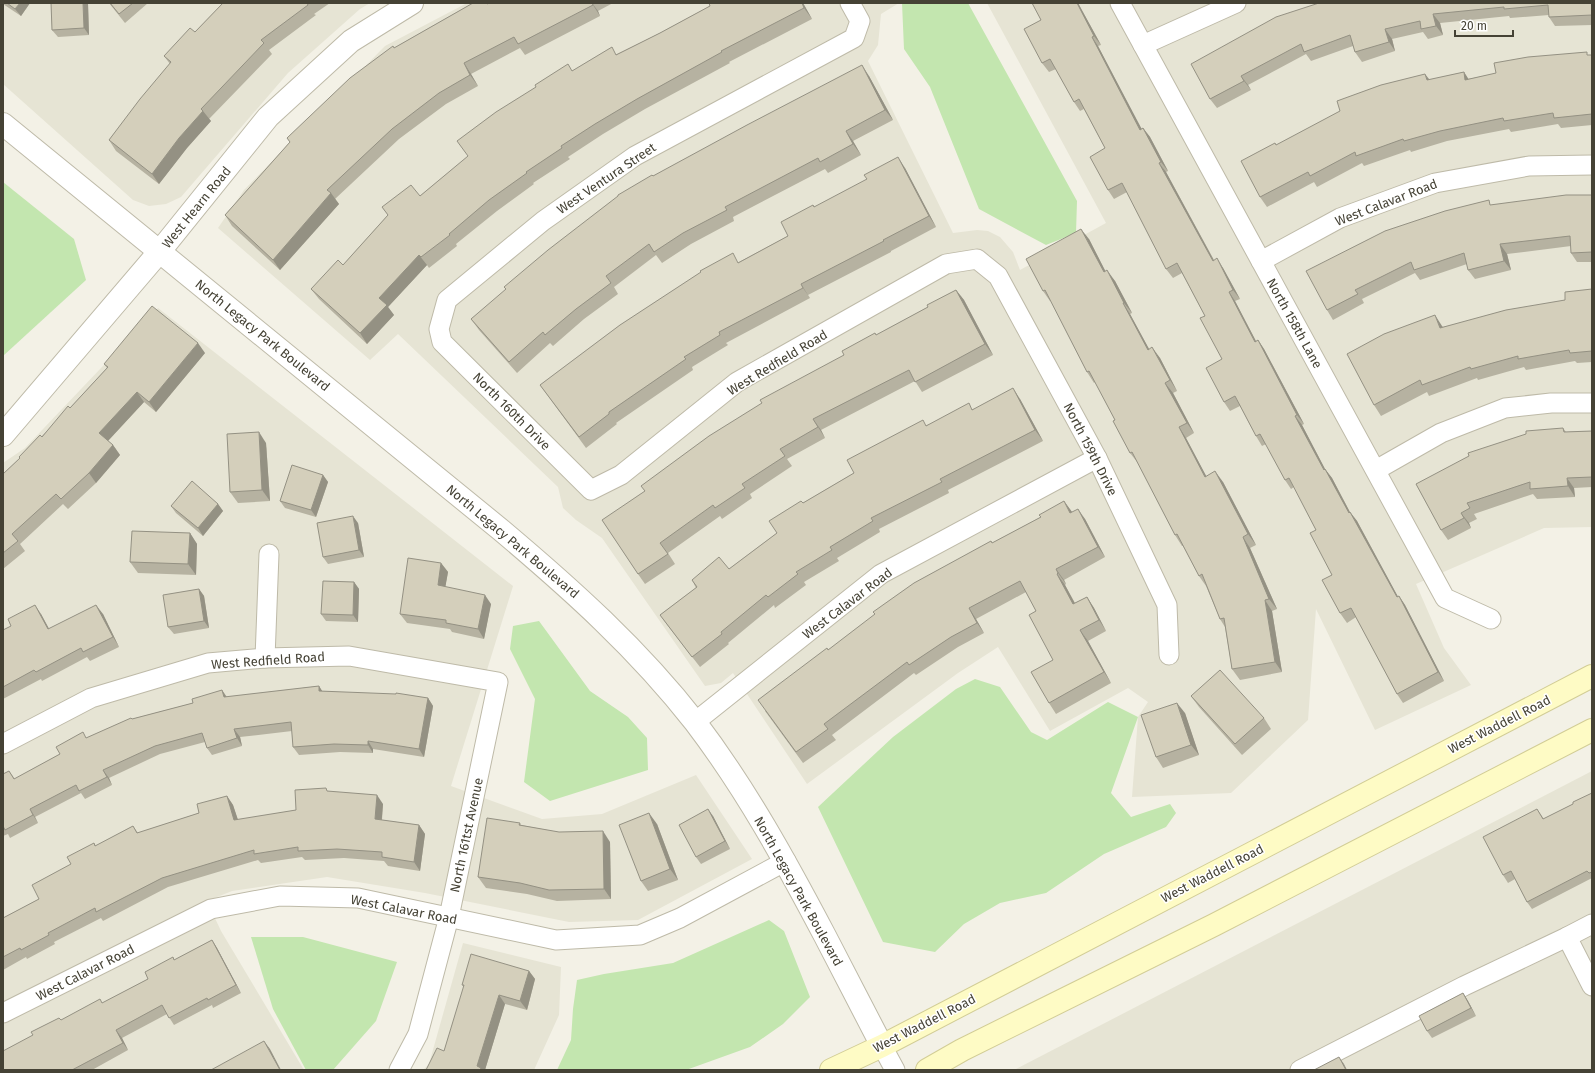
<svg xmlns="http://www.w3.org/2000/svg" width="1595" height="1073" font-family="'Fira Sans',sans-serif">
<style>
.residential{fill:#e6e4d4}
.green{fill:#c3e6af}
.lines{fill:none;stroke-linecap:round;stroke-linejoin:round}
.minor-casing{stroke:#bebaa8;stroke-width:21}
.tertiary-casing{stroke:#bebaa8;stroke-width:24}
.secondary-casing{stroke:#d2cd96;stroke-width:24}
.minor{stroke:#fff;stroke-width:19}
.tertiary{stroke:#fff;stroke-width:22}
.secondary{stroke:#fefbc5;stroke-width:22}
.wall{fill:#b6b2a1}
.shaded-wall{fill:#949183}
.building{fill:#d4cfbb;stroke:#949183}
.labels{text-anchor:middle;stroke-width:3;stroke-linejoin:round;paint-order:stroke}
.street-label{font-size:13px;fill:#454235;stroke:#fff}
</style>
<rect width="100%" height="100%" fill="#f3f1e6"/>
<g class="residential">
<polygon points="3,3 370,3 360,9 288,73 181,197 166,204 149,206 133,200 3,84"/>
<polygon points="467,3 899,3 881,14 878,45 868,61 953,233 977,230 988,231 1000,237 1013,252 1020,270 1106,223 987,3 1592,3 1592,527 1544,528 1416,584 1444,648 1471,685 1375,730 1316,609 1308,720 1231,793 1132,797 1138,717 1148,702 1128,688 1050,731 998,647 958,673 807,784 733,673 721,683 705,686 602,538 576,520 563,508 558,487 398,334 370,360 218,228 244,190 385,46"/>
<polygon points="158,308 513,586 451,786 542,819 602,814 696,775 752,859 638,920 569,922 425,893 327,877 232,891 207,901 221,931 304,1070 3,1070 3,463 25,448"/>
<polygon points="1592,771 1592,1070 1014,1070"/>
<polygon points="463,943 561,967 559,1015 534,1070 423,1070 429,1064"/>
</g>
<g class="green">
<polygon points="902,3 968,3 1077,201 1076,233 1046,245 979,209 930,87 904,49"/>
<polygon points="3,182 74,239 86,280 3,356"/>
<polygon points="539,621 590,691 628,717 647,738 648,770 550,801 524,782 535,699 510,649 513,626"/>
<polygon points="975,679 1000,687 1031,732 1047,740 1108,702 1138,717 1111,793 1131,817 1170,804 1176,813 1166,827 1104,854 1046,893 1000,903 964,924 935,952 883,942 818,807 893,737 956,689"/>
<polygon points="769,920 784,931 810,997 783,1024 750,1047 686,1070 557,1070 571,1040 573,1009 577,980 604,974 673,963"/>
<polygon points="251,937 303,937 397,962 376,1021 333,1070 306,1070 273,1009"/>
</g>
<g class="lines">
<defs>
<g id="minor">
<polyline points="850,3 860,21 854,38 635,156 543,221 447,300 439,329 442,342 591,490 621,475 737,382 946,264 977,259 998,276 1097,458 1167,605 1169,655"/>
<polyline points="1120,3 1445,598 1491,619"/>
<polyline points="1143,45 1236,3"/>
<polyline points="1261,261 1340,218 1435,183 1529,166 1592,165"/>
<polyline points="1376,470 1441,433 1505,408 1551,403 1592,403"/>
<polyline points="265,658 269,554"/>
<polyline points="695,722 881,574 1097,458"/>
<polyline points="3,744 91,698 208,663 265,658 349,656 498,682 449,917 418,1034 399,1070"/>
<polyline points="1567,937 1592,986"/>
<polyline points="3,1013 211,909 280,896 358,898 556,940 640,935 680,918 786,861"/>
<polyline points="882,1046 895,1070"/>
<polyline points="1300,1070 1464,986 1567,937 1592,924"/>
</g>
<g id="tertiary">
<path d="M3,124l498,406c70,59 137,119 194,192 51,67 91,140 130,214 19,37 38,73 57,110"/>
<polyline points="3,435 160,251 268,117 351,41 412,3"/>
</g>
<g id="secondary">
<polyline points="831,1070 882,1046 1592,676"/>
<polyline points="927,1070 962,1050 1214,925 1592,730"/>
</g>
</defs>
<use href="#minor" class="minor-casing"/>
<use href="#tertiary" class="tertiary-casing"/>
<use href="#secondary" class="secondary-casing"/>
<use href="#minor" class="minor"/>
<use href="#tertiary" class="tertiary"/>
<use href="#secondary" class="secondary"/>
</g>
<g class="wall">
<polygon points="3,3 30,3 21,16 3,4"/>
<polygon points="51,3 87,3 88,4 89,35 58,37 52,30"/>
<polygon points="109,3 148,3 125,23"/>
<polygon points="223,3 330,3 314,14 316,15 269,50 272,54 209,119 211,121 187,148 159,184 116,151 109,140 170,64 164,56 195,32"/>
<polygon points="473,3 487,3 488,4 489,3 613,3 598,11 600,16 525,55 520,48 471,74 478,86 446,104 399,139 335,199 339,204 280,270 232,226 225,215 290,142 287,138 394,48"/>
<polygon points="709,3 803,3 812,19 729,62 730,63 645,109 603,134 568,157 570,159 533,183 534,184 497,211 456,244 457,246 429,268 427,265 388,307 394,315 367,344 319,299 311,289 343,265 388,215 382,207 420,196 572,71 617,54 660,33 710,6"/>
<polygon points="1032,3 1078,3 1101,45 1098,46 1141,129 1143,128 1150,137 1168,171 1166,172 1214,260 1223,268 1240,299 1235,301 1256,341 1258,340 1264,349 1304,424 1302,425 1325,469 1332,478 1350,512 1357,521 1398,597 1399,596 1405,605 1444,681 1403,703 1397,694 1356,617 1347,623 1340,613 1332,575 1316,530 1294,487 1291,489 1285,480 1266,444 1262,446 1256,436 1240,406 1230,411 1224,402 1222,359 1205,316 1182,273 1173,278 1166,269 1127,192 1114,199 1108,190 1105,148 1084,109 1080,111 1074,102 1056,69 1049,72 1042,63 1041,20"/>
<polygon points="1592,3 1592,25 1555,26 1549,17 1549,15 1510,18 1509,16 1440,23 1443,35 1428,39 1423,32 1392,39 1395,51 1362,62 1355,52 1353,46 1311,61 1306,54 1248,85 1251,90 1217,108 1210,99 1276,17"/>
<polygon points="1589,55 1592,55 1592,125 1561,128 1558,124 1511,132 1509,129 1447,141 1411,152 1410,150 1364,166 1362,163 1317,187 1314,182 1267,207 1260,197 1277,145 1429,80 1464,72 1468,79"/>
<polygon points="869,76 893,120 853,141 861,155 828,173 825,169 733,217 734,221 691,244 662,263 656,255 614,287 618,294 584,319 553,346 550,343 517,373 479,330 471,319 653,176"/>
<polygon points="905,168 936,227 891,251 891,252 808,295 810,298 726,343 728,345 692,367 693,370 616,423 617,424 586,448 540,385 739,262 788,236 813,205 815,207"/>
<polygon points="1592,195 1592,262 1577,262 1571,253 1571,246 1507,254 1511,270 1475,279 1468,270 1467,264 1420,280 1415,273 1362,299 1364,303 1333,320 1327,310 1385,231 1492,205"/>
<polygon points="1089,239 1105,271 1115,281 1132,313 1130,314 1149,349 1160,358 1177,391 1173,393 1194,433 1186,438 1206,476 1223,482 1256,545 1250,548 1277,609 1272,611 1282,672 1240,680 1232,669 1225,627 1220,619 1206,586 1199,576 1183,546 1182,546 1175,535 1138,463 1130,453 1115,420 1095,382 1094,383 1087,372 1051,301 1050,301 1043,291"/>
<polygon points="1592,289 1592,362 1577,363 1575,361 1526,370 1524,367 1478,380 1477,378 1429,396 1427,392 1381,416 1374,405 1442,326 1443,327 1565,300"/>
<polygon points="956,290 964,300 993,355 922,392 915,381 821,430 825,438 787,459 792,466 750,494 752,498 722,519 720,516 668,553 675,564 645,584 638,574 645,491 844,355 877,335 928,307"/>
<polygon points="205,353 156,412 144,402 108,441 113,445 120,455 96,483 68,509 63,504 20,544 25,551 3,569 3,474 20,458 70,408 107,368 104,364"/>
<polygon points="1020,399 1043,441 948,490 949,493 879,529 880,532 837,558 839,561 804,582 806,585 775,608 774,605 728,643 729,644 700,667 668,626 660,615 696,588 692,580 729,569 777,533 803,503 854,473 927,425 973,409"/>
<polygon points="1563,428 1566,432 1592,431 1592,487 1574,488 1575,497 1537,499 1533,494 1474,514 1477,519 1469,523 1471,528 1448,540 1441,530 1416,484"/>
<polygon points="266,443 270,501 238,503 230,492"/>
<polygon points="323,475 328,482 316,517 285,508 280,501"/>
<polygon points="1064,501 1072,512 1085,519 1105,557 1064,580 1066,584 1065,585 1075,603 1087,597 1094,608 1106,631 1088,641 1111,683 1056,714 1049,703 1053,660 1036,611 1026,592 976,619 984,633 958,647 916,675 914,673 832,735 836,740 803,763 765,711 828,650 991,541 992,543 1041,517"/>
<polygon points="218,504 223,511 203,536 176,513 171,506"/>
<polygon points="358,523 364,557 328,564 323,557"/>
<polygon points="190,533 197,544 196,575 138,573 130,562"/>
<polygon points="441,563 448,572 445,587 491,604 484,639 452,632 450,629 407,623 400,614"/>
<polygon points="354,582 359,589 358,622 326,621 321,614"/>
<polygon points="199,589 204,596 209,628 174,634 168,627"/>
<polygon points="41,614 49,629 103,614 119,647 90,661 87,657 42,681 41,679 3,699 3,630"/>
<polygon points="319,686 322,691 428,698 433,706 424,757 373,749 373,753 340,752 299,755 293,747 292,731 240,737 242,746 212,755 207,748 205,742 160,754 109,778 112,785 85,799 81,793 35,817 38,823 10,838 8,834 3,836 3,774 9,771 15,779 60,754 87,738 132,719 193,703 222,690 227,697"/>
<polygon points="1191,696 1264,718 1271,729 1242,755 1199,707"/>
<polygon points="1185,713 1199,755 1163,768 1156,757"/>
<polygon points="328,791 383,804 382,820 419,825 425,834 420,871 388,866 384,861 344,858 305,860 302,857 261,863 258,860 168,887 103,921 101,918 54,942 55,944 27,959 26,957 3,970 3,918 39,899 71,864 94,843 96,846 133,826 138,833 199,813 227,796 233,805 238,820 296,810"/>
<polygon points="1592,793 1592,878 1532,909 1527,902 1515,879 1508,883 1503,875 1537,809 1544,819 1573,804"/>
<polygon points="713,816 730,849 701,864 696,857"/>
<polygon points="520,823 521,825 610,842 611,899 557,901 527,894 486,888 478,877"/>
<polygon points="657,824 678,880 648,891 641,881"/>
<polygon points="212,940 217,948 241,993 213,1008 212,1005 174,1025 167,1014 122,1038 128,1050 92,1070 3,1070 61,1020 103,1003 148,979 175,960"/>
<polygon points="529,971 535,979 527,1010 505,1004 485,1070 444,1051 464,987 462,985"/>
<polygon points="1463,993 1468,1001 1476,1016 1432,1038 1427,1031"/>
</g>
<g class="shaded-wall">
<polygon points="20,3 30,3 21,16 15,9"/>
<polygon points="83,3 87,3 88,4 89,35 84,28"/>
<polygon points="592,3 598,11 600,16 593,5"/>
<polygon points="802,3 803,3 812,19 804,8"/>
<polygon points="1077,3 1078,3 1101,45 1094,36"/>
<polygon points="1433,14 1440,23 1443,35 1436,26"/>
<polygon points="1385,29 1392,39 1395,51 1389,42"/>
<polygon points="1092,37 1098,46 1147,139 1140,130"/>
<polygon points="464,63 471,74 478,86 470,75"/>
<polygon points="862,65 869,76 893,120 885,110"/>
<polygon points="1464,72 1471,83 1465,80"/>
<polygon points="1425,74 1433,84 1427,80"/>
<polygon points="1241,76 1248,85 1251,90 1244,81"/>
<polygon points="203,111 211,121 187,148 159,184 152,174 179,138"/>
<polygon points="1143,128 1150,137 1168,171 1161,162"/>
<polygon points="846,131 853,141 861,155 853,144"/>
<polygon points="898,157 905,168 936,227 929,216"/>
<polygon points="1159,163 1166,172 1219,270 1213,261"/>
<polygon points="331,193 339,204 280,270 273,260"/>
<polygon points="1081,229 1089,239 1111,282 1104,272"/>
<polygon points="1500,244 1507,254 1511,270 1504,261"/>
<polygon points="419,255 427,265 388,307 394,315 367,344 360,333 379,298"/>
<polygon points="1217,258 1223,268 1240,299 1233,290"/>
<polygon points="1107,270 1115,281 1132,313 1124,303"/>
<polygon points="801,284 808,295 810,298 803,288"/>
<polygon points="956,290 964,300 993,355 985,344"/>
<polygon points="1229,292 1235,301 1261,351 1255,342"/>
<polygon points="1123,303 1130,314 1155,360 1148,350"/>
<polygon points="1435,315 1442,326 1447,339 1440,328"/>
<polygon points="1258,340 1264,349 1304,424 1297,415"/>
<polygon points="198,343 205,353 156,412 149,402"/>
<polygon points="1152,347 1160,358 1177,391 1170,380"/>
<polygon points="1165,383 1173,393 1194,433 1187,423"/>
<polygon points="1013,388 1020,399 1043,441 1035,430"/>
<polygon points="137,392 144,402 106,443 99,433"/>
<polygon points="1295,416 1302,425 1325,469 1332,478 1355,522 1349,513 1324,470"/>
<polygon points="813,419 821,430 825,438 818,427"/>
<polygon points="1179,427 1186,438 1212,487 1205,477"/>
<polygon points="259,432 266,443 270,501 262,490"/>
<polygon points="113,445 120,455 96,483 89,473"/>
<polygon points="1215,471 1223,482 1256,545 1248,534"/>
<polygon points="323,475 328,482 316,517 311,510"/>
<polygon points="1567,478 1574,488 1575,497 1568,486"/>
<polygon points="1064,501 1072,512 1070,513"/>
<polygon points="218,504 223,511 203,536 198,528"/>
<polygon points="1078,509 1085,519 1105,557 1098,547"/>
<polygon points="1350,512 1357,521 1403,606 1397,597"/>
<polygon points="1461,513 1469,523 1471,528 1464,518"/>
<polygon points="353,516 358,523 364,557 359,550"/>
<polygon points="190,533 197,544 196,575 188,564"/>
<polygon points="1243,537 1250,548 1277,609 1269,599"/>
<polygon points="441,563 448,572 444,595 438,585"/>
<polygon points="1056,569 1064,580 1066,584 1058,573"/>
<polygon points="1057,574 1065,585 1081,615 1073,604"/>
<polygon points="354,582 359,589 358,622 353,615"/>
<polygon points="199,589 204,596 209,628 204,621"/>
<polygon points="485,595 491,604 484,639 478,629"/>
<polygon points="1399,596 1405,605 1444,681 1438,672"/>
<polygon points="1087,597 1094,608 1106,631 1099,620"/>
<polygon points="1265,600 1272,611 1282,672 1275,662"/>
<polygon points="35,605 41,614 54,638 48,629"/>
<polygon points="96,605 103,614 119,647 113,637"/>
<polygon points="969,608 976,619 984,633 977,623"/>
<polygon points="1080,630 1088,641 1111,683 1104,672"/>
<polygon points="319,686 324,694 319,691"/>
<polygon points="222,690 227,698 224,697"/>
<polygon points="428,698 433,706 424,757 419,749"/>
<polygon points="1177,703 1185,713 1199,755 1191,745"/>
<polygon points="234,729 240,737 242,746 237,738"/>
<polygon points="368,741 373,749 373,753 368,745"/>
<polygon points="103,770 109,778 112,785 107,777"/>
<polygon points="377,795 383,804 381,828 375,819"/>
<polygon points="227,796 233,805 241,829 234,820"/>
<polygon points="30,809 35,817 38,823 33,815"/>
<polygon points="708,809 713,816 730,849 725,841"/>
<polygon points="649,813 657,824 678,880 670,869"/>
<polygon points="419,825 425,834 420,871 414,862"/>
<polygon points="603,831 610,842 611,899 604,889"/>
<polygon points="212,940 217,948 241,993 236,985"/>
<polygon points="529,971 535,979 527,1010 520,1001"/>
<polygon points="1463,993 1468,1001 1476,1016 1471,1008"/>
<polygon points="499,995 505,1004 485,1070 480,1070 477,1066"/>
<polygon points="116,1030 122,1038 128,1050 123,1043"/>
<polygon points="264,1041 270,1049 281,1070 280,1070"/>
<polygon points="1339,1057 1344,1064 1347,1070 1346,1070"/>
</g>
<g class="building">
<polygon points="7,3 20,3 15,9"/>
<polygon points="51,3 83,3 84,28 52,30"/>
<polygon points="110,3 133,3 119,14"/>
<polygon points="223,3 307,3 308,5 261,40 264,43 201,109 203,111 179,138 152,174 109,140 140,99 171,62 164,56 190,28 195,32"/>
<polygon points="473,3 486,3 487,4 489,3 592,3 593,5 518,44 514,37 464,63 470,75 439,93 392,129 327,190 331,193 273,260 225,215 290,142 287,138 350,78 393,46 394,48"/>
<polygon points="709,3 802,3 804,8 721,51 722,52 637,99 595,124 561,146 562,148 526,172 527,173 489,200 449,234 450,235 421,257 419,255 379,298 387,305 360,333 311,289 338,260 343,265 388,215 382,207 411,185 420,196 468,156 457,141 496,112 536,87 535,85 568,64 572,71 612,47 616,55 660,33 710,6"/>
<polygon points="1032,3 1077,3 1094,36 1092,37 1140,130 1143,128 1161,162 1159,163 1213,261 1217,258 1233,290 1229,292 1255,342 1258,340 1297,415 1295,416 1324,470 1325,469 1349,513 1350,512 1397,597 1399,596 1438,672 1397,694 1351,608 1340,613 1322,580 1332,575 1310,533 1316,530 1289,478 1285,480 1260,434 1256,436 1235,396 1224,402 1206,368 1222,359 1200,318 1205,316 1177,263 1166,269 1122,183 1108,190 1090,157 1105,148 1079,99 1074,102 1050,59 1042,63 1024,29 1041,20"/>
<polygon points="1319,3 1592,3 1592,15 1549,17 1548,5 1504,9 1504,7 1433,14 1436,26 1421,29 1420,21 1385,29 1389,42 1355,52 1350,35 1304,52 1301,44 1241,76 1244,81 1210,99 1191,64 1276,17"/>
<polygon points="1587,52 1587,55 1592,55 1592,114 1554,118 1553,113 1504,121 1503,118 1440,131 1404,141 1403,139 1356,156 1355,152 1310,176 1308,172 1260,197 1241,161 1275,143 1276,145 1340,111 1337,101 1381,85 1425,74 1427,80 1464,72 1465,80 1496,73 1494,63 1528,57"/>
<polygon points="862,65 885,110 846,131 853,144 820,162 818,158 725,207 727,210 683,233 654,252 649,244 606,276 611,283 576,309 545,335 543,332 509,362 471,319 506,289 504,287 548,250 618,196 618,195 652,175 653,176 747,125"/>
<polygon points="898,157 929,216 883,240 884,241 801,284 803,288 719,332 720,335 684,357 686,359 609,412 609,414 579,437 540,385 620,325 701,272 700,271 733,253 738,263 788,236 781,222 813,205 814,207 867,179 864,175"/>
<polygon points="1566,195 1592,195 1592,252 1571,253 1570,236 1500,244 1504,261 1468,270 1464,253 1414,270 1411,262 1355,290 1358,294 1327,310 1306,271 1385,231 1445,211 1489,200 1490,205"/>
<polygon points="1081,229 1104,272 1107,270 1124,303 1123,303 1148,350 1152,347 1170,380 1165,383 1187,423 1179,427 1205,477 1215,471 1248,534 1243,537 1269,599 1265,600 1275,662 1232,669 1224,618 1220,619 1202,574 1199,576 1177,534 1175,535 1132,452 1130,453 1113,421 1115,420 1089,371 1087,372 1045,290 1043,291 1026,259"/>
<polygon points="1592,289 1592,351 1570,353 1569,350 1518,359 1518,356 1471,369 1470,367 1422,385 1420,380 1374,405 1347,354 1384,334 1435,315 1440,328 1506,310 1565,300 1565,292"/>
<polygon points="956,290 985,344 915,382 909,370 813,419 818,427 780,449 785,456 742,484 745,488 715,508 713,505 660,543 668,554 638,574 602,520 645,491 641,486 709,436 762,403 760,400 844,355 842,351 875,333 876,335 928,307 927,305"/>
<polygon points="152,306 198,343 149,402 137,392 99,433 113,445 89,473 61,499 56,494 12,534 18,541 3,553 3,474 20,458 19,457 40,435 42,437 68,406 70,408 108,367 104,364"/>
<polygon points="1013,388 1035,430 940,479 942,482 871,518 873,521 830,547 832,550 796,572 798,574 768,597 766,595 721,632 722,634 692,657 660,615 697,587 692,580 719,557 729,569 777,533 769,521 801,501 803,503 854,473 847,460 923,420 926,426 969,403 972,410"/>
<polygon points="1563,428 1564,432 1592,431 1592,477 1567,478 1568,486 1530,489 1530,482 1467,503 1470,508 1461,513 1464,518 1441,530 1416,484 1469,456 1468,453 1526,434 1526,431"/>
<polygon points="259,432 262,490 230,492 227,434"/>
<polygon points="292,465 323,475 311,510 280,501"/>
<polygon points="192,481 218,504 198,528 171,506"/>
<polygon points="1064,501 1070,513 1078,509 1098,547 1056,569 1058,573 1057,574 1073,604 1087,597 1099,620 1080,630 1104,672 1049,703 1031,672 1053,660 1029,615 1036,611 1020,581 969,608 977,623 951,637 909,665 907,662 824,724 828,729 796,752 758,700 827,648 828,650 875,614 873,612 914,583 991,541 992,543 1041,517 1039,515"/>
<polygon points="353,516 359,550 323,557 317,523"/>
<polygon points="132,531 190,533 188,564 130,562"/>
<polygon points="408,558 441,563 438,585 485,595 478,629 446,623 446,620 400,614"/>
<polygon points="323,581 354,582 353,615 321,614"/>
<polygon points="199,589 204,621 168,627 163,595"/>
<polygon points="35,605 48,629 96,605 113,637 83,652 81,648 36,672 34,670 3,687 3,630 11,626 8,619"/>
<polygon points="1220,670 1264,718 1235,744 1191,696"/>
<polygon points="319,686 319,691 396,694 396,693 428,698 419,749 368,741 368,745 334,744 293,747 291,722 234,729 237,738 207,748 202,733 155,746 103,770 107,777 79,791 76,785 30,809 33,815 5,830 3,826 3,774 9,771 14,779 60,754 56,747 83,732 86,738 131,718 132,719 193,703 192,699 222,690 224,697"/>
<polygon points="1177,703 1191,745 1156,757 1141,715"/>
<polygon points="326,788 327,791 377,795 375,819 419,825 414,862 382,857 382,852 337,849 298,851 298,847 254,854 254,850 162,878 96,912 95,908 48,933 49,935 21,950 20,948 3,957 3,918 39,899 32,885 71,864 67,857 94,843 95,846 133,826 137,833 199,813 197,804 227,796 234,820 296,810 295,790"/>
<polygon points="1592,793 1592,872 1589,873 1587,871 1527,902 1511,871 1503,875 1483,837 1537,809 1543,819 1573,804 1573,802"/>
<polygon points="708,809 725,841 696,857 679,825"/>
<polygon points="649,813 670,869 641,881 619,825"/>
<polygon points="487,818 520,823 519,825 559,832 603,831 604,889 549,890 520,883 478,877"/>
<polygon points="212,940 236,985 208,1000 207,998 169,1018 162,1005 116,1030 123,1043 72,1070 3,1070 3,1051 33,1035 31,1032 59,1018 61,1020 100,999 102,1003 148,979 145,972 173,957 174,960"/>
<polygon points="471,954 529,971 520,1001 499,995 477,1066 481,1068 480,1070 426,1070 437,1048 444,1051 464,985 462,985"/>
<polygon points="1463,993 1471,1008 1427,1031 1419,1016"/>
<polygon points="264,1041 280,1070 211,1070"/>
<polygon points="1339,1057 1346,1070 1314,1070"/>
</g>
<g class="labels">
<g class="street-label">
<text transform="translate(606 178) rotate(-34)" y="5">West Ventura Street</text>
<text transform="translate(1386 202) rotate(-21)" y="5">West Calavar Road</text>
<text transform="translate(196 207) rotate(-51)" y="5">West Hearn Road</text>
<text transform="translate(1295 323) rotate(61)" y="5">North 158th Lane</text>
<text transform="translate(263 335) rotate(39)" y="5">North Legacy Park Boulevard</text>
<text transform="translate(777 362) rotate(-31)" y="5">West Redfield Road</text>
<text transform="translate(512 411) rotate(45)" y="5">North 160th Drive</text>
<text transform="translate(1091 449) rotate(63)" y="5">North 159th Drive</text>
<text transform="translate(513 541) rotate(40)" y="5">North Legacy Park Boulevard</text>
<text transform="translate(847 603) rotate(-37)" y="5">West Calavar Road</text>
<text transform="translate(268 660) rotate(-4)" y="5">West Redfield Road</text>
<text transform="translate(1499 724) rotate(-27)" y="5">West Waddell Road</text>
<text transform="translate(466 835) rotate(-78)" y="5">North 161tst Avenue</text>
<text transform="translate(1212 873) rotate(-27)" y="5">West Waddell Road</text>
<text transform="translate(799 891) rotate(61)" y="5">North Legacy Park Boulevard</text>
<text transform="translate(404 909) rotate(11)" y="5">West Calavar Road</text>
<text transform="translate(85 972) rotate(-27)" y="5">West Calavar Road</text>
<text transform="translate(924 1023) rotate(-27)" y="5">West Waddell Road</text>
</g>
</g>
<rect width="1595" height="1073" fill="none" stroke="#454235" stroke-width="8"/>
<path d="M1455 30v6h58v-6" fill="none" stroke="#454235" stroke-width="2"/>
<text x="1461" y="30" font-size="12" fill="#454235" stroke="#ffffff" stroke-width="3" paint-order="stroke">20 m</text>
</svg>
